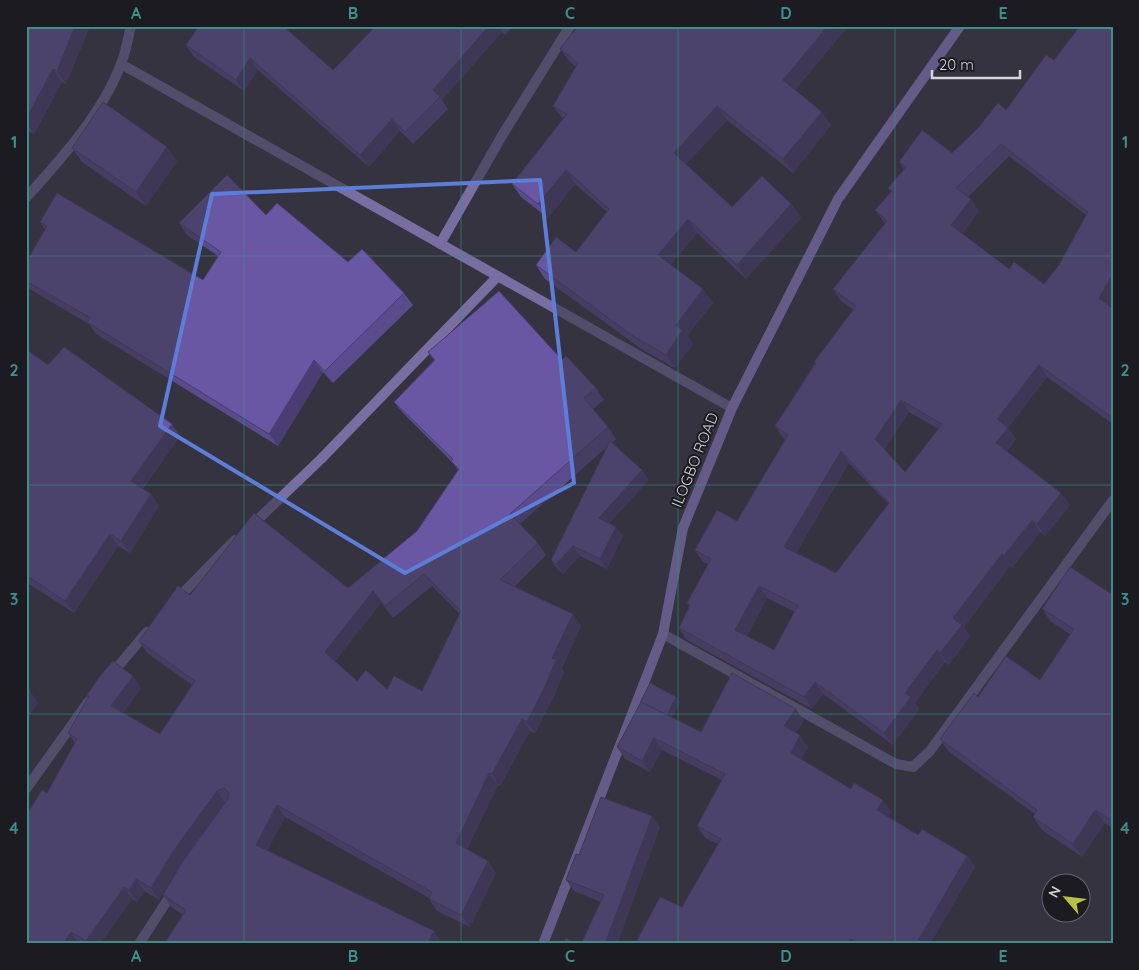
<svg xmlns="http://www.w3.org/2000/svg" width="1139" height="970" font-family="Quicksand,sans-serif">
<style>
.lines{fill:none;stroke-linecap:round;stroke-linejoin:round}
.street{stroke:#786ea2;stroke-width:10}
.secondary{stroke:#9e8cdf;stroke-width:10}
.wall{fill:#5a4b8c;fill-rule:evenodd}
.shaded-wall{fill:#4a3d72}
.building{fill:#6957a3;stroke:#4a3d72;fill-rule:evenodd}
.marked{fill:none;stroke:#5d7dd9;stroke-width:4;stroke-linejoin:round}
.grid{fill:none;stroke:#408e8a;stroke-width:1;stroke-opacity:0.55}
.labels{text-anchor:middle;stroke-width:4;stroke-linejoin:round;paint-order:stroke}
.street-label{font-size:15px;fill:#d5d4dc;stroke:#1c1b21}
.neatline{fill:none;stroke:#408e8a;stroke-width:2}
.grid-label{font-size:16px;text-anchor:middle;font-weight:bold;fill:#408e8a}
</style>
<rect width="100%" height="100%" fill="#35333f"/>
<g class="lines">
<g class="street">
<polyline points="121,64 732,408"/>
<path d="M26,198c36,-40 76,-84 95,-134 5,-12 7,-26 10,-38"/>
<polyline points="440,244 503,134 570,26"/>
<polyline points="250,527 321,459 497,277"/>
<polyline points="175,601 235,540"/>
<polyline points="663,634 896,764 913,767 930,751 1113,500"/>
<polyline points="110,676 147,632"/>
<polyline points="26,789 89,701"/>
<polyline points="139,944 174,890"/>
</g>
<polyline class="secondary" points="543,944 663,634 683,528 732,408 838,199 960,26"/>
</g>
<g class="wall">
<polygon points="26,26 90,26 66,84 62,82 34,134 26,130"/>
<polygon points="376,26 513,26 505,35 502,32 442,100 448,109 413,144 400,131 369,167 258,70 244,91 194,57 186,45 286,29 333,70"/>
<path d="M1113,26v274l-4,6 4,3v115l-66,-47 -39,51 8,11 -9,12 63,54 -25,31 -5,-4 -28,36 -2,-2 -46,61 6,9 -21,29 -4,-3 -30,41 4,6 -26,36 -70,-51 -11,15 -125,-69 -8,-12 10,-21 -2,-4 21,-39 -5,-2 -8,-12 42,-29 48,-81 -2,-2 -8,-12 40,-63 -1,-1 40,-52 -13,-9 -8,-12 52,-66 -10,-13 16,-18 -3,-4 16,-18 -5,-8 53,-9 54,-43 48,-50zM1009,156l77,59 -27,50 -15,19 -35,-15 -47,-35 17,-23 -11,-14zM909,412l30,17 -34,43 -21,-22zM849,463l39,41 -52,69 -40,-20zM767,598l28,14 -21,38 -27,-14z"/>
<polygon points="846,29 795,90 831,125 793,173 727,120 686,164 732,207 791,204 801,218 746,279 697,233 671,265 703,289 713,303 687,336 693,344 675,368 643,350 545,279 536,265 576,252 607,212 575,184 548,218 521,197 512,184 563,119 553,106 576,67 570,62 560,49"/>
<polygon points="72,148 177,161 146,206 82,162"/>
<polygon points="266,215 348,262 404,293 413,305 333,383 323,372 278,446 96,334 89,324 26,287 26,263 45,230 40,222 203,280 218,256 187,235 179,223"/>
<polygon points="26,349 48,365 180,436 143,489 151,494 159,506 130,553 118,546 74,613 26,582"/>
<path d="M428,352l134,8 34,28 8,12 -11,9 15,18 8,12 -4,4 37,37 -40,43 7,4 7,9 -16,33 -27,-13 -17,18 -5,-4 -7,-10 57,-114 -88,78 18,19 8,12 -32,32 59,27 8,12 -19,42 2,4 -10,24 -19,37 -5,-2 -30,55 -2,-1 -31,64 29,24 -26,54 -33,-16 -8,-12v-1l-144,-81 -18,34 175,92v1h-278l19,-29 -12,-8 -8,-12 63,-92 -46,62 -21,35 -15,-9 -7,11 -5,-3 -32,45h-74l49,-201 -7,-10 20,-36 -1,-2 54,-7 -18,25 37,21 32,-49 -45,-32 -8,-12 51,-46 158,-7 69,-57 41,-61 -6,-8 -49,-49 -9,-11 40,-42zM432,586l28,28 -38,77 -35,-2 -30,-8 -22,-20 46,-58 12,15z"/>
<polygon points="1113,595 1113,828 1105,823 1082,857 1042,830 1033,817 1035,814 949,752 940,739 978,697 1040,680 1070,634 1051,622 1042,609"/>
<polygon points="680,702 672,717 701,732 804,721 795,732 808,747 801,759 851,789 883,800 891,812 888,817 918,835 967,856 975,867 930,944 635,944 682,907 718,844 705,838 697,826 722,780 662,750 650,772 625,759 617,747"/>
<polygon points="660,827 617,944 581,944 601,902 574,891 566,880 579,855"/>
</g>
<g class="shaded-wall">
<polygon points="75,26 90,26 66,84 57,71"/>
<polygon points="489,26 498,26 502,32 442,100 433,90"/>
<polygon points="828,26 844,26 846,29 792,94 783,80"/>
<polygon points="250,58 258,70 244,91 236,80"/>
<polygon points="53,69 62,82 34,134 26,122 26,119"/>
<polygon points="717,106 727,120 684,167 674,153"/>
<polygon points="822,112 831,125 793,173 783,159"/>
<polygon points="392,119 400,131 369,167 360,155"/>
<polygon points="167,147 177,161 146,206 136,192"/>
<polygon points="566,170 575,184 548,218 538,204"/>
<polygon points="971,199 979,211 960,237 951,225"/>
<polygon points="791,204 801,218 746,279 737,265"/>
<polygon points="688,219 697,233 668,268 658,255"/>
<polygon points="1113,273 1113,300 1107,310 1099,298"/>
<polygon points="703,289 713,303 687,336 693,344 675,368 666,355 676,325"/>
<polygon points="314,360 323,372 278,446 269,434"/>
<polygon points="1039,365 1047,377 1008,428 1016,439 1005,455 996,443 997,419"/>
<polygon points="901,400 909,412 883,451 875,439"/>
<polygon points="172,424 180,436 139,493 131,481"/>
<polygon points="841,451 849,463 792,559 784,547"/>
<polygon points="642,470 649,480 605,528 599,518"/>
<polygon points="1061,493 1070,505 1045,536 1037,524"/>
<polygon points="151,494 159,506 130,553 121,541"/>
<polygon points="1032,520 1040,532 1012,568 1004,556"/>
<polygon points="616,527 623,536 607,569 600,559"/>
<polygon points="110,534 118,546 74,613 65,601"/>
<polygon points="573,546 580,556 563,574 556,564"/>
<polygon points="1002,554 1010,566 964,627 970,636 949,665 940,653 953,618"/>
<polygon points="759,586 767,598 744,642 735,630"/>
<polygon points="373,591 381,603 333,663 325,652"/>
<polygon points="573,614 581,626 562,668 564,672 554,696 535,733 527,722 552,658"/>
<polygon points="937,650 945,662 915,703 919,709 893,745 884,733 905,693"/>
<polygon points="133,676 141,688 119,718 111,706"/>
<polygon points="815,682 823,694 812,709 804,697"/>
<polygon points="30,691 38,703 26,721 26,696"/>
<polygon points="676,697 680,702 669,721 666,716"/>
<polygon points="796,709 804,721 792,737 784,726"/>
<polygon points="522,719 530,731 500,786 492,774"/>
<polygon points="800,735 808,747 799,764 791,753"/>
<polygon points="654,738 662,750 650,772 642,761"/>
<polygon points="489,773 498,785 464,854 456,843"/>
<polygon points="217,791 225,803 180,865 159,900 151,888 172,853"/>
<polygon points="883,800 891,812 885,822 877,810"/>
<polygon points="277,805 285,817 264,857 256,845"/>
<polygon points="1095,810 1105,823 1082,857 1073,844"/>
<polygon points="652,816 660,827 617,944 605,944"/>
<polygon points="967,856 975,867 930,944 916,944"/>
<polygon points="488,861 496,873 470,927 461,915"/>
<polygon points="136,879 144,891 137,902 129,890"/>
<polygon points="124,887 132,899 100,944 88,944 86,941"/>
<polygon points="434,931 442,943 442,944 427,944"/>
<polygon points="71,932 79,944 63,944"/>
<polygon points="851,939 854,944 848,944"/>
</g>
<g class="building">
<polygon points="26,26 75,26 57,71 53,69 26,119"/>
<polygon points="199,26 283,26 333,70 376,26 489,26 433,90 440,97 405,132 392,119 360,155 250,58 236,80 186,45"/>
<polygon points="578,26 828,26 783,80 822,112 783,159 717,106 674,153 732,207 762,176 791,204 737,265 688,219 658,255 703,289 676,325 683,330 666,355 633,336 536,265 556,237 576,252 609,209 566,170 538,204 512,184 567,114 553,106 578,63 560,49"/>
<path d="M1080,26h33v247l-14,25 14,11v109l-74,-53 -42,54 11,9 -12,15 65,50 -24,31 -5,-4 -28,36 -2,-2 -49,64 9,7 -22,28 -3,-3 -32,43 6,4 -27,36 -69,-51 -11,15 -125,-69 11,-23 -3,-2 24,-44 -16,-9 22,-40 20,11 51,-86 -13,-9 41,-63 -2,-1 42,-56 -23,-17 54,-68 -12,-11 17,-19 -4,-3 18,-21 -7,-5 23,-32 30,23 25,-24 21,-26 8,7 40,-55 8,5zM1001,144l87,68 -29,53 -15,19 -30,-22 -5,7 -58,-44 20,-26 -15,-11zM901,400l41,24 -37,48 -30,-33zM841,451l48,52 -53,70 -52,-26zM759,586l39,19 -24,45 -39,-20z"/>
<polygon points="103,102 167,147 136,192 72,148"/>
<polygon points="227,175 266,215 277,203 348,262 362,249 404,293 325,371 314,360 269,434 87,322 91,318 26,281 26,263 47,226 40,222 57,193 203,280 221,252 179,223"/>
<path d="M499,291l63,69 4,-4 30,32 -12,10 24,29 -98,87 28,29 -38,37 73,34 -21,44 4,2 -10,24 -19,38 -5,-3 -30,55 -3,-1 -33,70 32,18 -27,54 -32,-16 3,-7 -155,-87 -21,40 178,86 -7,13h-145l-2,-1 -1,1h-115l22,-34 -23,-15 20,-34 45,-62 1,-6 -5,-5 -7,3 -45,62 -21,35 -15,-9 -7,11 -5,-3 -38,54 -15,-9 -8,12h-37v-128l16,-26 5,3 30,-54 -9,-6 21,-37 -2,-1 13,-19 13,-15 20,15 -22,30 49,28 35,-53 -56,-40 39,-55 12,9 64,-82 94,75 69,-57 42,-62 -8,-8 2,-2 -59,-57 41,-42 -7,-8zM424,574l37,37 -39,80 -28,-15 -7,13 -21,-19 -9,11 -32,-29 48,-61 12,15z"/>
<polygon points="64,347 172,424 131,481 151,494 121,541 110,534 65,601 26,575 26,349 48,365"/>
<polygon points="610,441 642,470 599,518 616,527 600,559 573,546 556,564 551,560"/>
<polygon points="1070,567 1113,595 1113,821 1095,810 1073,844 1033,817 1037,810 940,739 974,693 978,697 1006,656 1040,680 1074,629 1042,609"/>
<polygon points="732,673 796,709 784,726 800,735 791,753 851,789 854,783 883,800 877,810 918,835 922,829 967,856 916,944 859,944 851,939 848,944 635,944 660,897 682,907 721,839 697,826 725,774 654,738 642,761 617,747 641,702 701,732"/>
<polygon points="650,683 676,697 667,715 641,702 640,703"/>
<polygon points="26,689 30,691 26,696"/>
<polygon points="601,797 652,816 605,944 581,944 604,895 566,880 576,854 579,855"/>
<polygon points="566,938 577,944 563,944"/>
</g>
<path d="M0 0H1139V970H0ZM540,180l34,303 -169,90 -245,-147 52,-232z" fill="#35333f" fill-opacity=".55" fill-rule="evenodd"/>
<path class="marked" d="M540,180l34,303 -169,90 -245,-147 52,-232z"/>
<path class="grid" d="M244,26v918M461,26v918M678,26v918M895,26v918M26,256h1087M26,485h1087M26,714h1087"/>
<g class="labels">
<g class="street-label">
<text transform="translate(695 460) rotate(-68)" y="5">ILOGBO ROAD</text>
</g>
</g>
<rect width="1139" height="970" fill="none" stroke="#1c1b21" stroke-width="55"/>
<g transform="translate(1066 898) rotate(298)"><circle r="24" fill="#1c1b21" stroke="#66656c"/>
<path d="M0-4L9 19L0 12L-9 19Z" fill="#b9c046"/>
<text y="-8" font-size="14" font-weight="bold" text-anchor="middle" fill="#d5d4dc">N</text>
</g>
<path d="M932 70v8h88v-8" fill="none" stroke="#d5d4dc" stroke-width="2.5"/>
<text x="939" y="70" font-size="15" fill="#d5d4dc" stroke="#1c1b21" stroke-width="4" paint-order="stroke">20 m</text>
<rect x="28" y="28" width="1084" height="914" class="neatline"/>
<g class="grid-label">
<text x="136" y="19">A</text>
<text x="353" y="19">B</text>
<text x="570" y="19">C</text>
<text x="786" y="19">D</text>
<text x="1003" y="19">E</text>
<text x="14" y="148">1</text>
<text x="1125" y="148">1</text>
<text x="14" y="376">2</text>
<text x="1125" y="376">2</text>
<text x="14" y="605">3</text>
<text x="1125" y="605">3</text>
<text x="14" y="834">4</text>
<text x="1125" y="834">4</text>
<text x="136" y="962">A</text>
<text x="353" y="962">B</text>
<text x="570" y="962">C</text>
<text x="786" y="962">D</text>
<text x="1003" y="962">E</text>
</g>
</svg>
